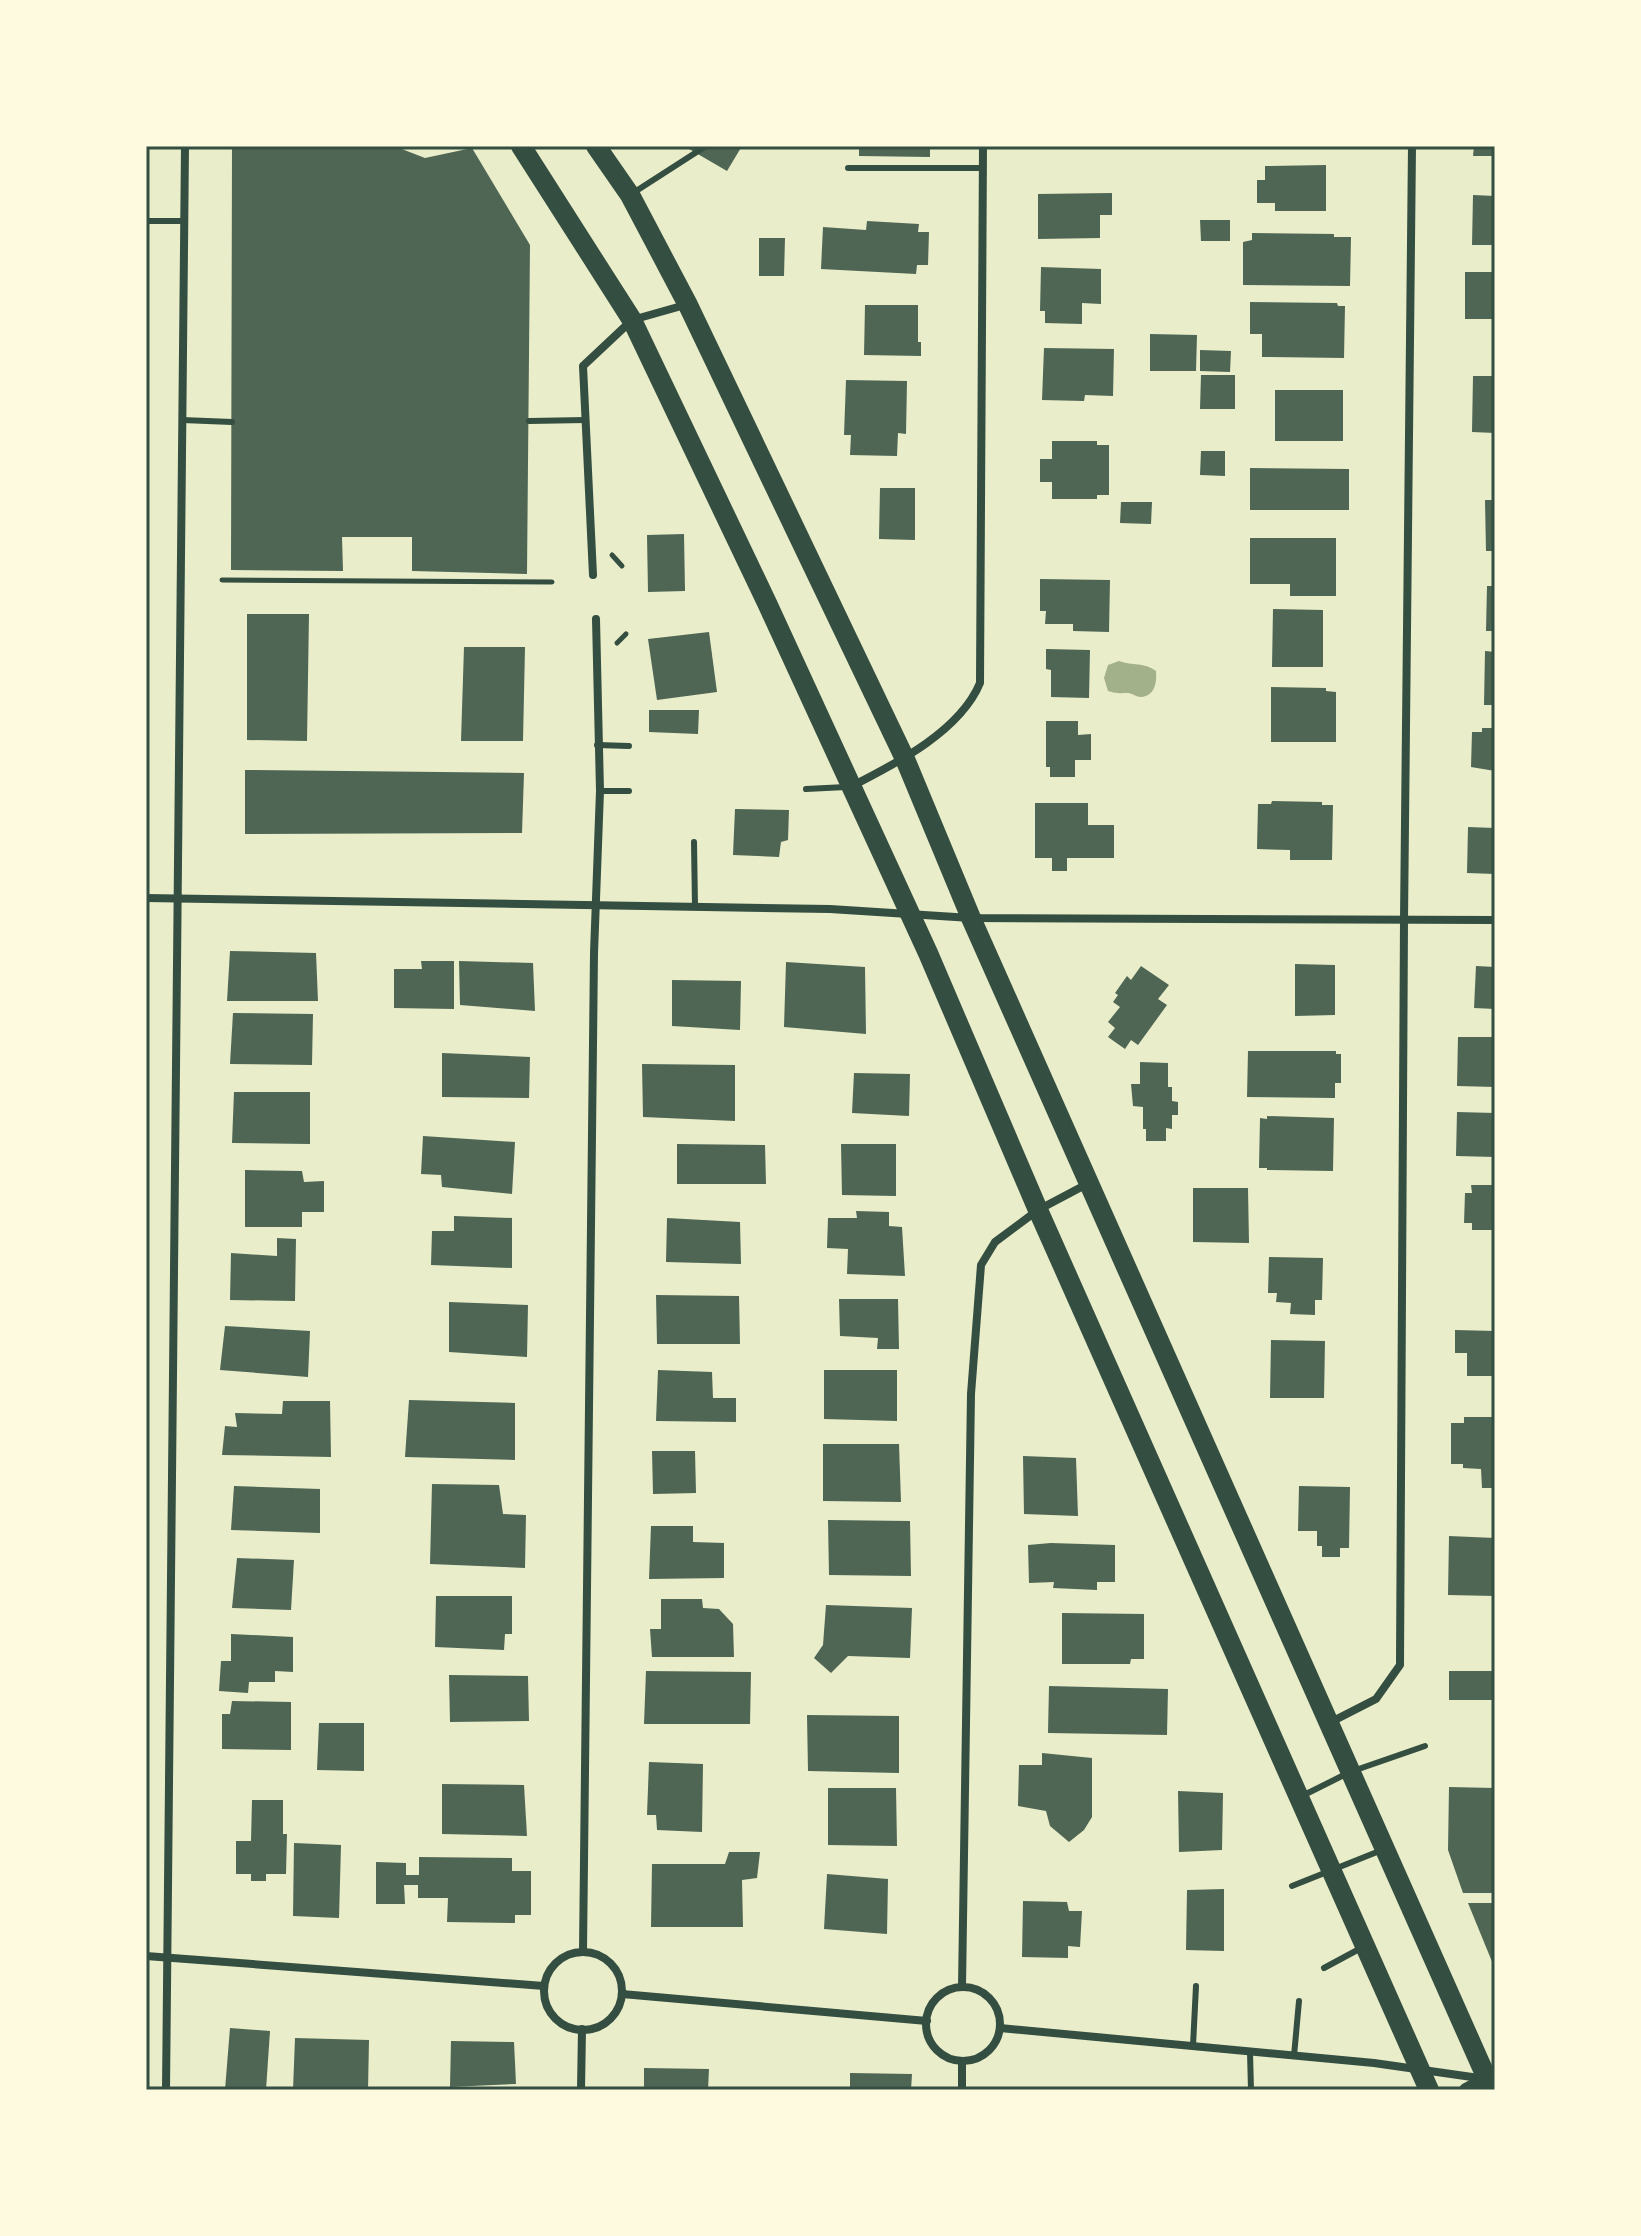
<svg xmlns="http://www.w3.org/2000/svg" width="1641" height="2236" font-family="Helvetica,sans-serif">
<style>
.water{fill:#a3b18a}
.building{fill:#4f6655}
.lines{fill:none;stroke-linecap:round;stroke-linejoin:round}
.path{stroke:#344e41;stroke-width:5}
.service{stroke:#344e41;stroke-width:6}
.minor{stroke:#344e41;stroke-width:8}
.tertiary{stroke:#344e41;stroke-width:14}
.primary{stroke:#344e41;stroke-width:20}
.neatline{fill:none;stroke:#344e41;stroke-width:3}
</style>
<rect width="100%" height="100%" fill="#e9edc9"/>
<path class="water" d="M1119,661c14,5 25,1 37,10 1,11 -1,25 -15,26 -5,0 -9,-4 -13,-4 -9,0 -11,1 -20,-2l-4,-13 4,-13z"/>
<g class="building">
<polygon points="232,146 394,146 425,158 472,148 530,245 527,574 412,571 412,537 342,537 343,571 231,570"/>
<polygon points="684,146 742,146 727,171"/>
<polygon points="859,146 930,146 930,157 859,156"/>
<polygon points="1474,146 1495,146 1495,156 1473,156"/>
<polygon points="1326,165 1326,211 1275,211 1275,203 1257,203 1257,180 1265,180 1265,166"/>
<polygon points="1112,193 1112,215 1100,215 1100,238 1038,239 1038,194"/>
<polygon points="1473,195 1495,196 1495,245 1472,245"/>
<polygon points="1200,220 1230,220 1230,241 1201,241"/>
<polygon points="867,221 919,224 918,232 929,232 928,265 917,265 916,274 821,269 823,227 866,230"/>
<polygon points="1252,233 1334,234 1334,237 1351,237 1350,286 1243,285 1243,242 1252,240"/>
<polygon points="759,238 785,238 784,276 759,276"/>
<polygon points="1041,267 1101,269 1101,304 1082,303 1082,324 1045,323 1045,311 1040,311"/>
<rect x="1465" y="272" width="30" height="47"/>
<polygon points="1250,302 1337,303 1338,306 1345,306 1344,358 1262,357 1262,334 1250,334"/>
<polygon points="865,305 918,305 918,342 921,342 921,356 864,355"/>
<polygon points="1150,334 1197,335 1196,371 1150,371"/>
<polygon points="1044,348 1114,349 1113,396 1085,395 1084,401 1042,400"/>
<polygon points="1200,350 1231,351 1230,372 1200,371"/>
<polygon points="1201,375 1235,375 1235,409 1200,409"/>
<polygon points="1473,376 1495,376 1495,433 1472,432"/>
<polygon points="846,380 907,381 906,434 898,433 897,456 850,455 851,435 844,435"/>
<rect x="1275" y="390" width="68" height="51"/>
<polygon points="1052,441 1097,441 1097,445 1109,445 1109,495 1097,495 1097,499 1052,499 1052,482 1040,482 1040,459 1052,459"/>
<polygon points="1201,451 1225,451 1225,476 1200,475"/>
<polygon points="1250,468 1349,469 1349,510 1250,510"/>
<polygon points="880,488 915,488 915,540 879,539"/>
<polygon points="1485,500 1495,500 1495,551 1486,551"/>
<polygon points="1121,502 1152,502 1151,524 1120,523"/>
<polygon points="684,534 685,591 648,592 647,535"/>
<polygon points="1250,538 1336,538 1336,596 1290,596 1290,584 1250,584"/>
<polygon points="1040,579 1110,580 1109,632 1073,631 1073,624 1045,624 1046,611 1040,611"/>
<polygon points="1487,586 1495,586 1495,631 1486,631"/>
<polygon points="1273,609 1323,610 1323,667 1272,667"/>
<polygon points="247,614 309,614 307,741 247,740"/>
<polygon points="709,632 717,692 657,700 648,639"/>
<polygon points="464,647 525,647 523,741 461,741"/>
<polygon points="1046,649 1090,650 1089,698 1051,697 1051,670 1046,669"/>
<polygon points="1485,651 1495,652 1495,705 1484,705"/>
<polygon points="1271,687 1326,688 1326,691 1336,692 1336,742 1271,742"/>
<polygon points="649,710 699,710 698,734 649,732"/>
<polygon points="1046,721 1078,721 1078,735 1091,734 1091,760 1075,760 1075,777 1050,777 1050,767 1046,767"/>
<polygon points="1482,728 1495,728 1495,771 1471,767 1472,732 1482,732"/>
<polygon points="245,770 524,773 522,833 245,834"/>
<polygon points="1272,801 1322,802 1322,805 1333,805 1332,860 1290,860 1290,850 1257,849 1258,804 1271,804"/>
<polygon points="1035,803 1088,803 1088,825 1114,825 1114,858 1067,858 1067,871 1052,871 1052,858 1035,858"/>
<polygon points="735,809 789,810 788,840 781,842 779,857 733,855"/>
<polygon points="1468,827 1495,828 1495,874 1467,873"/>
<polygon points="230,951 316,953 318,1001 227,1001"/>
<polygon points="421,961 454,961 454,1009 394,1008 394,969 422,969"/>
<polygon points="459,961 533,963 535,1011 460,1005"/>
<polygon points="786,962 865,967 866,1034 784,1027"/>
<polygon points="1295,964 1335,965 1335,1015 1295,1016"/>
<polygon points="1141,966 1169,985 1158,999 1167,1005 1138,1045 1131,1040 1125,1049 1108,1037 1115,1028 1108,1022 1120,1007 1113,1002 1118,995 1115,993 1127,976 1131,980"/>
<polygon points="1476,966 1495,967 1495,1009 1474,1008"/>
<polygon points="672,980 741,981 740,1030 672,1026"/>
<polygon points="233,1013 313,1014 312,1065 230,1064"/>
<polygon points="1458,1037 1495,1037 1495,1087 1457,1086"/>
<polygon points="1248,1051 1336,1051 1336,1054 1341,1054 1341,1083 1335,1083 1335,1098 1247,1097"/>
<polygon points="442,1053 530,1057 529,1098 442,1097"/>
<polygon points="1140,1062 1168,1063 1168,1087 1172,1087 1172,1101 1178,1102 1178,1115 1172,1115 1172,1129 1166,1128 1166,1141 1146,1141 1146,1129 1143,1129 1143,1107 1133,1106 1131,1084 1140,1084"/>
<polygon points="642,1064 735,1065 735,1121 643,1117"/>
<polygon points="854,1073 910,1074 909,1116 852,1113"/>
<polygon points="234,1092 310,1092 310,1144 232,1143"/>
<polygon points="1457,1112 1495,1113 1495,1157 1456,1156"/>
<polygon points="1267,1116 1334,1118 1333,1171 1267,1170 1267,1168 1259,1168 1260,1118 1267,1119"/>
<polygon points="423,1136 515,1142 512,1194 442,1187 441,1175 421,1174"/>
<polygon points="677,1144 765,1145 766,1184 677,1184"/>
<polygon points="841,1144 896,1144 896,1196 842,1195"/>
<polygon points="245,1170 302,1171 304,1182 324,1181 324,1212 302,1212 302,1227 245,1227"/>
<polygon points="1471,1185 1495,1185 1495,1230 1472,1230 1472,1223 1464,1223 1465,1193 1472,1193"/>
<polygon points="1193,1188 1248,1188 1249,1243 1193,1242"/>
<polygon points="856,1211 889,1212 889,1226 902,1227 905,1276 847,1274 848,1249 827,1248 828,1218 857,1218"/>
<polygon points="454,1216 512,1218 512,1268 431,1265 432,1231 454,1231"/>
<polygon points="667,1218 740,1222 741,1264 666,1262"/>
<polygon points="277,1238 296,1239 295,1301 230,1300 231,1253 277,1256"/>
<polygon points="1269,1257 1323,1258 1322,1300 1315,1300 1315,1315 1290,1314 1291,1303 1276,1302 1277,1293 1268,1293"/>
<polygon points="656,1295 739,1296 740,1344 657,1344"/>
<polygon points="839,1299 898,1299 899,1349 877,1349 878,1338 840,1336"/>
<polygon points="449,1302 528,1305 527,1357 449,1352"/>
<polygon points="225,1326 310,1331 308,1377 220,1370"/>
<polygon points="1455,1330 1495,1331 1495,1376 1467,1376 1467,1353 1455,1353"/>
<polygon points="1271,1340 1325,1341 1324,1398 1270,1398"/>
<polygon points="658,1370 712,1372 713,1398 736,1398 736,1422 656,1421"/>
<polygon points="824,1370 897,1370 897,1421 824,1419"/>
<polygon points="409,1400 515,1403 515,1460 405,1457"/>
<polygon points="283,1401 330,1401 331,1457 222,1455 225,1426 237,1427 235,1413 282,1414"/>
<polygon points="1464,1417 1495,1417 1495,1488 1482,1488 1481,1469 1463,1468 1463,1464 1451,1464 1451,1423 1464,1423"/>
<polygon points="823,1444 899,1444 901,1502 823,1501"/>
<polygon points="652,1451 695,1451 696,1493 653,1494"/>
<polygon points="1023,1456 1076,1458 1078,1516 1024,1514"/>
<polygon points="432,1484 499,1485 503,1514 526,1515 525,1568 430,1564"/>
<polygon points="234,1486 320,1489 320,1533 231,1530"/>
<polygon points="1299,1486 1350,1487 1349,1548 1340,1548 1340,1557 1322,1557 1322,1546 1317,1546 1317,1531 1298,1531"/>
<polygon points="828,1520 910,1521 911,1576 829,1575"/>
<polygon points="651,1526 693,1526 693,1542 724,1543 724,1578 649,1579"/>
<polygon points="1449,1536 1495,1538 1495,1596 1448,1595"/>
<polygon points="1051,1543 1115,1545 1115,1582 1097,1582 1097,1590 1053,1588 1054,1582 1029,1583 1028,1545"/>
<polygon points="237,1558 294,1560 291,1610 232,1608"/>
<polygon points="436,1596 512,1596 512,1634 505,1634 504,1650 435,1647"/>
<polygon points="661,1599 702,1599 703,1608 719,1609 733,1624 734,1657 652,1657 650,1629 661,1629"/>
<polygon points="826,1605 912,1608 910,1658 848,1656 831,1673 814,1658 823,1645"/>
<polygon points="1062,1613 1144,1614 1144,1659 1131,1659 1130,1664 1062,1664"/>
<polygon points="231,1634 293,1637 293,1672 275,1671 275,1682 249,1682 248,1693 219,1691 221,1661 231,1661"/>
<polygon points="646,1671 751,1672 750,1724 644,1724"/>
<rect x="1449" y="1671" width="46" height="29"/>
<polygon points="449,1675 528,1676 529,1721 450,1722"/>
<polygon points="1049,1686 1168,1689 1167,1735 1048,1733"/>
<polygon points="232,1701 291,1702 291,1750 222,1749 222,1714 230,1714"/>
<polygon points="807,1715 899,1716 899,1773 808,1771"/>
<polygon points="319,1723 364,1723 364,1771 317,1770"/>
<polygon points="1042,1753 1092,1758 1092,1817 1084,1830 1069,1842 1050,1826 1046,1811 1018,1806 1019,1765 1042,1765"/>
<polygon points="649,1762 703,1764 702,1832 657,1830 656,1815 647,1815"/>
<polygon points="442,1784 524,1785 527,1836 442,1834"/>
<polygon points="1449,1787 1495,1788 1495,1893 1463,1893 1448,1850"/>
<polygon points="828,1788 896,1788 897,1846 828,1845"/>
<polygon points="1178,1791 1223,1793 1222,1850 1179,1852"/>
<polygon points="252,1800 283,1800 283,1834 287,1834 286,1874 266,1874 266,1881 251,1881 251,1874 236,1874 236,1841 251,1841"/>
<polygon points="294,1843 341,1845 339,1918 293,1916"/>
<polygon points="729,1852 760,1852 757,1878 742,1880 743,1927 651,1927 652,1864 725,1864"/>
<polygon points="419,1857 512,1858 512,1871 531,1871 531,1915 515,1915 515,1923 447,1922 448,1898 418,1898 418,1885 404,1885 405,1904 376,1904 376,1862 406,1863 406,1875 419,1875"/>
<polygon points="827,1874 888,1879 887,1934 824,1929"/>
<polygon points="1224,1889 1224,1951 1186,1950 1187,1890"/>
<polygon points="1023,1901 1067,1902 1069,1911 1082,1911 1080,1947 1068,1946 1068,1958 1022,1957"/>
<polygon points="1468,1903 1495,1903 1495,1969"/>
<polygon points="230,2028 270,2031 266,2090 225,2090"/>
<polygon points="295,2038 369,2040 368,2090 293,2090"/>
<polygon points="451,2041 514,2042 516,2084 450,2087"/>
<polygon points="644,2068 709,2069 708,2090 644,2090"/>
<polygon points="850,2073 912,2074 911,2090 850,2090"/>
</g>
<g class="lines">
<g class="path">
<polyline points="612,555 622,566"/>
<polyline points="222,580 552,582"/>
<polyline points="617,643 626,634"/>
</g>
<g class="service">
<polyline points="848,168 983,168"/>
<polyline points="633,193 706,146"/>
<polyline points="146,221 184,221"/>
<polyline points="182,420 232,422"/>
<polyline points="529,421 586,420"/>
<polyline points="597,745 629,746"/>
<polyline points="806,789 846,787"/>
<polyline points="600,791 629,791"/>
<polyline points="694,842 695,907"/>
<polyline points="1302,1796 1350,1772 1425,1746"/>
<polyline points="1292,1886 1382,1850"/>
<polyline points="1324,1968 1363,1947"/>
<polyline points="1193,2046 1196,1986"/>
<polyline points="1250,2052 1251,2090"/>
<polyline points="1294,2056 1299,2001"/>
</g>
<g class="minor">
<polyline points="593,575 583,366 632,320 685,305"/>
<path d="M854,785c43,-22 106,-54 126,-102l3,-537"/>
<polyline points="146,898 830,909 971,918 1495,920"/>
<polyline points="1331,1722 1376,1699 1400,1665 1404,920 1412,146"/>
<polyline points="583,1952 594,953 600,791 596,619"/>
<circle cx="583" cy="1991" r="39"/>
<polyline points="146,1956 544,1986"/>
<polyline points="962,1987 971,1394 981,1265 995,1242 1038,1210 1089,1183"/>
<circle cx="963" cy="2024" r="37"/>
<polyline points="622,1994 927,2021"/>
<polyline points="1000,2028 1374,2063 1486,2079"/>
<polyline points="962,2061 962,2090"/>
<polyline points="166,2090 185,146"/>
<polyline points="581,2090 582,2029"/>
</g>
<polyline class="tertiary" points="1466,2090 1487,2079 1495,2079"/>
<g class="primary">
<polyline points="521,146 632,320 767,603 928,953 1038,1210 1429,2090"/>
<polyline points="596,146 630,195 688,305 905,759 971,918 1492,2090"/>
</g>
</g>
<rect width="1641" height="2236" fill="none" stroke="#fefae0" stroke-width="296"/>
<rect x="148" y="148" width="1345" height="1940" class="neatline"/>
</svg>
